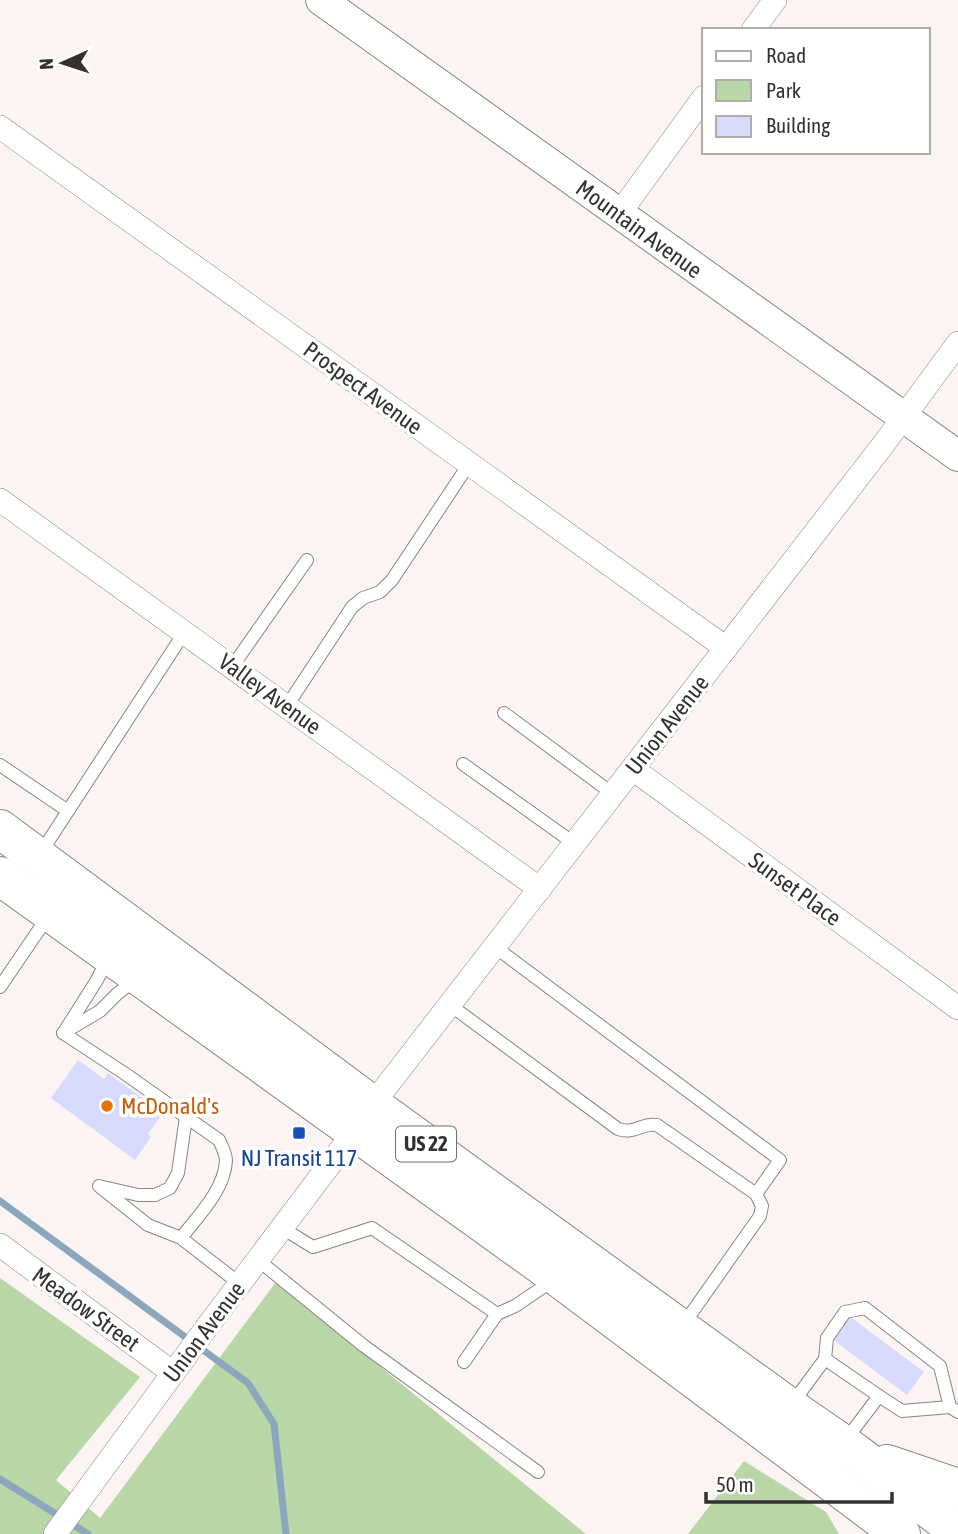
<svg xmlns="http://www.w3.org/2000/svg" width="958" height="1534" font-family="'Asap Condensed',sans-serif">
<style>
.green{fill:#b8d6a6}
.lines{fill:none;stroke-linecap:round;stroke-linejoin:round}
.stream{stroke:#8ca7bd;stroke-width:7}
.building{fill:#d6dafc}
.service-casing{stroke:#8b8482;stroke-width:14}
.minor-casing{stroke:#8b8482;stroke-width:24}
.tertiary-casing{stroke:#8b8482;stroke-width:32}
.trunk-casing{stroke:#8b8482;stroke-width:40}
.service{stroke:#fff;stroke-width:12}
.minor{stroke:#fff;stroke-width:23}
.tertiary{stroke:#fff;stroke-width:30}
.trunk{stroke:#fff;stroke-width:38}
.food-dot{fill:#e8710a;stroke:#fff;stroke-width:2.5}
.transit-dot{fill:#1a4fb4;stroke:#fff;stroke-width:2.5}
.labels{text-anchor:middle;stroke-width:7;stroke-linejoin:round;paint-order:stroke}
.shield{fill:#fff;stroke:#716f6e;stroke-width:2}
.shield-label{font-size:21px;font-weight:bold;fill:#343130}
.street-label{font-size:23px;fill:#343130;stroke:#fff}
.food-label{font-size:23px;fill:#c56008;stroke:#fff;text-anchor:start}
.transit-label{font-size:23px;fill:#164399;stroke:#fff}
</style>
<rect width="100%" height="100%" fill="#fcf4f2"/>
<g class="green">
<polygon points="0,1278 140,1377 56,1480 100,1518 276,1282 586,1534 0,1534"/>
<polygon points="744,1461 826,1512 839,1534 688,1534"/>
</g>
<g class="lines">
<g class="stream">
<polyline points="0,1201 248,1383 274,1424 286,1534"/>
<polyline points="0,1479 88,1534"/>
</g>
</g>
<g class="building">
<polygon points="78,1060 104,1079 108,1073 163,1113 148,1134 151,1137 135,1160 51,1098"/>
<polygon points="849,1316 924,1372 907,1395 832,1339"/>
</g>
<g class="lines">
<defs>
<g id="service">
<polyline points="232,667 307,560"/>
<polyline points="287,706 352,607 363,598 380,592 392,580 469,464"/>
<polyline points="504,713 613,794"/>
<polyline points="463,764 575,844"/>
<polyline points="0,765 68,811"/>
<polyline points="40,854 184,633"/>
<polyline points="495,947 780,1160 756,1194"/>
<polyline points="0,987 49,915"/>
<path d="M450,1005l168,124c17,6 24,-7 39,-4l99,69 6,12 -2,10 -77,109"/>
<polyline points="66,1029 97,980 108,958"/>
<path d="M63,1033l61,40 95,67c3,7 7,13 7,21 -2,30 -28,55 -45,77"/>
<polyline points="63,1033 100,1011 117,994 135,980"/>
<polyline points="99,1186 148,1225 181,1238 240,1284"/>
<polyline points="103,1187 138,1195 155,1195 170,1188 178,1173 186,1117"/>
<polyline points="282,1228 313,1247 372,1228 497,1314 515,1306 555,1279"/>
<polyline points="258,1260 364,1346 538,1472"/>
<polyline points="825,1359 879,1396"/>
<polyline points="464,1362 497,1314"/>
<polyline points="791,1405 825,1359 827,1338 845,1312 865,1308 940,1366 950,1407 958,1412"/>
<polyline points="845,1441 879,1396 902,1411 950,1407"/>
</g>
<g id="minor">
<polyline points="753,30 775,0"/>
<polyline points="0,127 726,648"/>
<polyline points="619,214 704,97"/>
<polyline points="0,500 540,889"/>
<polyline points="633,769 958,1008"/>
<polyline points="372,1105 883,445 958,343"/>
<polyline points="0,1245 173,1373"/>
<polyline points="55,1534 207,1327 355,1131"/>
</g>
<polyline id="tertiary" points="321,0 958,456"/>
<g id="trunk">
<polyline points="0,829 372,1105 789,1407 857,1454 958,1531"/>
<polyline points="0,876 558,1277 901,1534"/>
<polyline points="887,1464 958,1488"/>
</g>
</defs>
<use href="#service" class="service-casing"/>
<use href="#minor" class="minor-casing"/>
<use href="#tertiary" class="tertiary-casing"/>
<use href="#trunk" class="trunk-casing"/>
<use href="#service" class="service"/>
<use href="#minor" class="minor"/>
<use href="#tertiary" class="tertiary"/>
<use href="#trunk" class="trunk"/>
</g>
<circle class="food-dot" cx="107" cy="1106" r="7"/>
<rect class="transit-dot" x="292" y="1126" width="14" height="14" rx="3.5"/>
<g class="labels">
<rect class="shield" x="396" y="1126.5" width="60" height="35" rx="5"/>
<g class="shield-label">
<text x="426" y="1151">US 22</text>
</g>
<g class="street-label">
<text transform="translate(639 229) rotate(36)" y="8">Mountain Avenue</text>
<text transform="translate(363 388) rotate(36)" y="8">Prospect Avenue</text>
<text transform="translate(270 694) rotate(36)" y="8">Valley Avenue</text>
<text transform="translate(667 725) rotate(-52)" y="8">Union Avenue</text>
<text transform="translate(795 889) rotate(36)" y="8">Sunset Place</text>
<text transform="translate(86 1309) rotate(36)" y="8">Meadow Street</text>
<text transform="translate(204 1332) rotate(-53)" y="8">Union Avenue</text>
</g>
<g class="food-label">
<text x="121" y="1114">McDonald's</text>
</g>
<g class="transit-label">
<text x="299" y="1166">NJ Transit 117</text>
</g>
</g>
<rect x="702" y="28" width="228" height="126" fill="#ffffff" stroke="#aeadac" stroke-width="2"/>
<rect x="716" y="51" width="35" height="10" fill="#ffffff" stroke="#aeadac" stroke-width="2"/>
<text x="766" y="63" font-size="21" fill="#343130">Road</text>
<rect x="716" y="80" width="35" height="21" fill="#b8d6a6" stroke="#aeadac" stroke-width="2"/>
<text x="766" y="98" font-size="21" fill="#343130">Park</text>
<rect x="716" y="116" width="35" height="21" fill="#d6dafc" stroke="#aeadac" stroke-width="2"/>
<text x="766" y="133" font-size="21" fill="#343130">Building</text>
<g transform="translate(63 63) rotate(267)" stroke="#ffffff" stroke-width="5" paint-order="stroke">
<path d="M0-5L12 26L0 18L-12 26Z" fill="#343130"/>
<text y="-10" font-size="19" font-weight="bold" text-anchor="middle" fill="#343130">N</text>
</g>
<path d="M706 1492v10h186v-10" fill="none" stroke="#343130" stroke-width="3.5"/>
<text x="716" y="1492" font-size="21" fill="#343130" stroke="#ffffff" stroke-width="5" paint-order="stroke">50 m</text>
</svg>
